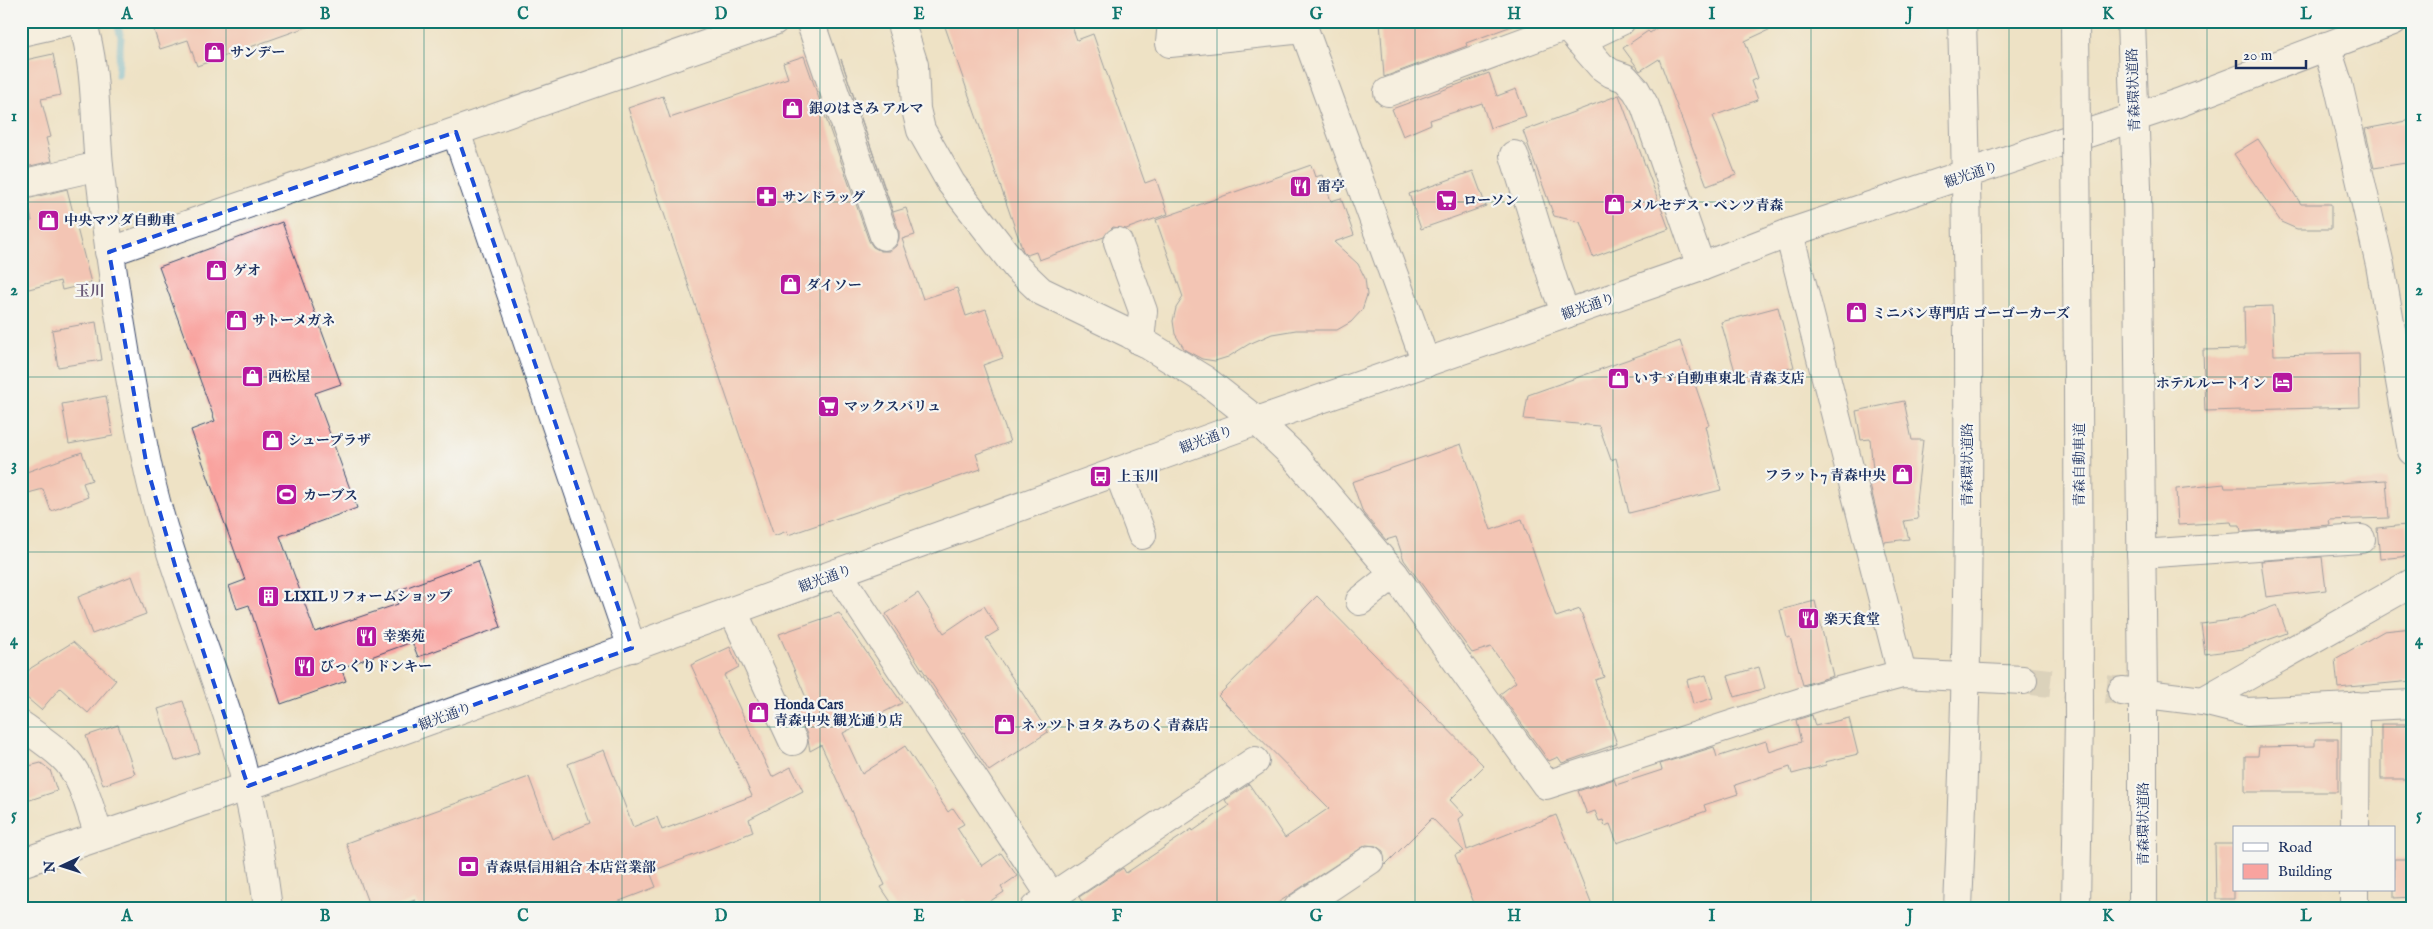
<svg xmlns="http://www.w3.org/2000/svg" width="2433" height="929" font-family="'IM FELL English','Noto Serif JP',serif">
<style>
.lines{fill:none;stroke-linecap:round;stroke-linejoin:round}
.stream{stroke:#63bae0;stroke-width:7}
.building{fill:#f9a39f}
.minor-tunnel{stroke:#c4beb0;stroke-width:28;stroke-dasharray:28 14;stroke-linecap:butt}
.minor-casing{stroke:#3b4a6d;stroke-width:30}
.highway-casing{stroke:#3b4a6d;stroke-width:30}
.minor{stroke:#fff;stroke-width:28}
.highway{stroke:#fff;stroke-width:28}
.highway-bridge-casing{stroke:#3b4a6d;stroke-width:30;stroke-linecap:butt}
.highway-bridge{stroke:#fff;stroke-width:28}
.marked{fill:none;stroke:#1d4ed8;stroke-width:4;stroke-dasharray:10 6;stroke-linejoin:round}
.grid{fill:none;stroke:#0f766e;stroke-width:1;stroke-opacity:0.55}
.labels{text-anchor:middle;stroke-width:4.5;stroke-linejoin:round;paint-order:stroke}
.poi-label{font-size:14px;font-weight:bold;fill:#1b2f5e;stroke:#f6f6f2;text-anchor:start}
.street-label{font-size:14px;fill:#1b2f5e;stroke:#f6f6f2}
.neighbourhood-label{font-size:15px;font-weight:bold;fill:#695875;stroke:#f6f6f2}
.neatline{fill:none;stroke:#0f766e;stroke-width:2}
.grid-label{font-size:16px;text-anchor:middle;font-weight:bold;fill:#0f766e}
</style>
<rect width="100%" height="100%" fill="#f6f6f2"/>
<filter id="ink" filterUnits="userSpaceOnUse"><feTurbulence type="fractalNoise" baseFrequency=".02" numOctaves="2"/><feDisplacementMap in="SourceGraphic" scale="10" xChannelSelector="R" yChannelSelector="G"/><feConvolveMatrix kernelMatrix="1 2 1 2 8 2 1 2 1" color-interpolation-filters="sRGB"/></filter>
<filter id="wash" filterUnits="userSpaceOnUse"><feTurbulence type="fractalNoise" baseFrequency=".0096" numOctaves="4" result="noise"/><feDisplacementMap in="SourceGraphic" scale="20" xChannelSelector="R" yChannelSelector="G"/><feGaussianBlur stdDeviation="1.12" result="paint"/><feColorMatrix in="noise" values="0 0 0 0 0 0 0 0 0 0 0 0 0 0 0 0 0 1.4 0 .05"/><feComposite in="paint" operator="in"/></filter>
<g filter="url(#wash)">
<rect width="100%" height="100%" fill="#eee2c5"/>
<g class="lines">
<polyline class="stream" points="116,21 121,37 118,75"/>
</g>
<g id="blocks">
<g class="building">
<polygon points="151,21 315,21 315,24 197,66 188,40 160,49"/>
<polygon points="943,21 1070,21 1077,40 1093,34 1145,183 1156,179 1168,214 1126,229 1113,227 1104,237 1039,260 1036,252 1027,255 1023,251"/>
<polygon points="1380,21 1520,21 1520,23 1466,43 1467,46 1384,77"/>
<polygon points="1666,21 1788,21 1745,41 1758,78 1751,81 1758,100 1713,116 1736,175 1707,186 1659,59 1640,71 1623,48 1648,31 1650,33"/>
<polygon points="53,54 61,95 41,99 51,137 46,138 52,161 26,167 21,148 21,61"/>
<polygon points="804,56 869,241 873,247 881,251 890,251 896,246 899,239 899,231 841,59 893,212 906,208 915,235 902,239 923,299 957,288 966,316 986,309 1003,358 983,365 1010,442 976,454 981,469 788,535 787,531 774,536 628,108 663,96 670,118 788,78 783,63"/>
<polygon points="1489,73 1497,96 1516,89 1526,116 1490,128 1482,103 1430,120 1431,124 1403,136 1392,109"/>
<polygon points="1619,95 1669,229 1593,257 1580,222 1554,216 1523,131"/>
<polygon points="2412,120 2412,162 2374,168 2365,129"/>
<polygon points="2258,139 2301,204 2331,204 2331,229 2297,229 2281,222 2234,154"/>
<polygon points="1311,165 1315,177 1322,175 1331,201 1341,198 1354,235 1334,242 1358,264 1365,278 1367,295 1362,310 1351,322 1337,330 1296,330 1272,334 1249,344 1228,357 1215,361 1202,359 1185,350 1175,334 1173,321 1176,308 1183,297 1156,220"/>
<polygon points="1473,171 1486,206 1421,229 1409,194"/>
<polygon points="67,189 91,283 62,290 60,281 21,291 21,224 32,221 27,199"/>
<polygon points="282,222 341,384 315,393 357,508 280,536 315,632 398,604 394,592 478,561 501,627 418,657 412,642 341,668 346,681 281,704 249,605 237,609 229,586 245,580 191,430 215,421 159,267"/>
<polygon points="2272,306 2274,355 2359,353 2360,407 2205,411 2203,350 2245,349 2244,307"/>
<polygon points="1778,307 1794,367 1738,382 1721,322"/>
<polygon points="96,322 102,360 58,367 52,330"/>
<polygon points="1680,341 1709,425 1705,426 1721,490 1629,513 1616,458 1611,460 1599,426 1524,419 1528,395"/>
<polygon points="106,396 113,436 69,444 62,404"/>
<polygon points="1904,401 1912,440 1923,440 1916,501 1918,519 1904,521 1909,539 1884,542 1869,481 1874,480 1870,439 1861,440 1856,411"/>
<polygon points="1461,444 1491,530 1522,519 1556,617 1580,609 1604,677 1595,680 1617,744 1562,763 1558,757 1549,761 1500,694 1516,682 1491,647 1472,653 1404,560 1396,537 1386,540 1363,513 1352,482"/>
<polygon points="82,452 92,480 83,483 88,497 51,511 43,489 21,495 21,474"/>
<polygon points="2386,480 2389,518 2329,520 2330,525 2241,532 2240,525 2232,525 2231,522 2178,525 2176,489 2224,484 2225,488 2256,488"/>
<polygon points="2406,525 2409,556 2380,559 2377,528"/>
<polygon points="2322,557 2326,590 2266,597 2261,561"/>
<polygon points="132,576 146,614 92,634 78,597"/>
<polygon points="918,593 944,633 984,606 999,630 986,638 1048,732 989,771 886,614"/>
<polygon points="1317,596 1484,766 1450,800 1464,815 1459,819 1467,850 1556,815 1593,908 1476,908 1455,855 1464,851 1432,818 1385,865 1383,851 1376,846 1366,845 1270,908 1086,908 1079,897 1123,868 1126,873 1192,829 1193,831 1229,806 1225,800 1249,784 1285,838 1329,808 1218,696"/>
<polygon points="1815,601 1833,676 1803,685 1790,637 1787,638 1780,610"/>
<polygon points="2277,605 2287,633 2243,649 2205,654 2201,624 2239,619"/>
<polygon points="839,613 902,703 843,733 862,774 905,746 948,812 953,808 964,824 957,828 982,866 1001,853 1017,876 1001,887 1004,892 980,908 971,908 965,899 952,908 895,908 881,887 885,885 821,745 810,751 807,734 795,708 807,700 779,634"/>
<polygon points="2412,628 2412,681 2338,688 2335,659 2384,631"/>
<polygon points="73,642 116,680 88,713 60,688 41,710 21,693 21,680 31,668"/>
<polygon points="730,647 739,667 724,675 772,777 791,767 803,791 749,819 753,832 650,872 656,887 617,902 619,908 418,908 415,900 393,908 370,908 346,843 529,777 552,839 590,823 568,764 604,750 633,827 657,817 662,830 752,796 691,665"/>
<polygon points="1759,667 1765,688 1735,697 1728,676"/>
<polygon points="1706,675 1713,698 1693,704 1687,680"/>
<polygon points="183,701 200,753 175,761 158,709"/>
<polygon points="1812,715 1815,726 1849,718 1858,754 1825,762 1826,765 1792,774 1790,767 1735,785 1738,794 1704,805 1706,811 1617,843 1610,824 1605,826 1603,820 1599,821 1595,811 1587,814 1578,791 1614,779 1616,785 1662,770 1660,764 1714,747 1717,757 1766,741 1769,752 1801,742 1796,720"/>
<rect x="2381" y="724" width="31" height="55"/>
<polygon points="118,725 135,774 103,785 86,736"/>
<polygon points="2315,739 2338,739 2338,792 2245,792 2245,756 2258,756 2259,747 2315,746"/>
<polygon points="41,763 50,770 57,791 21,803 21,768"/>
<polygon points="2215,844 2234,844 2234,899 2216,899"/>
<polygon points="2394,859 2412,859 2412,897 2394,898"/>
</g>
</g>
</g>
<g filter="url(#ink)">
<use href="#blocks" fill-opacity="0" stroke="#3b4a6d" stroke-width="1"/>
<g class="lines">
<polyline class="minor-tunnel" points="2023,680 2122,691"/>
<defs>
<g id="minor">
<path d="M82,21c16,49 12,104 18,154 11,96 26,190 46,284 18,90 55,174 83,261 19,62 31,124 39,188"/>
<polyline points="810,21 884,236"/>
<polyline points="900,21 914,65 916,109 921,130 951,183 1017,268 1041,291 1130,334 1205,380 1257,421 1295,457 1394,574 1546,785 1820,696 1902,674 2023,680"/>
<polyline points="1172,21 1170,43 1303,29"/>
<polyline points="1301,21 1426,363"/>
<polyline points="1562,21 1601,66 1611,73 1625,78 1636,90 1645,106 1701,267"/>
<polyline points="21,32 70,21"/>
<polyline points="1579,41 1621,21"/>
<polyline points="2326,46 2338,83 2380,265 2412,451"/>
<polyline points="1388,92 1567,26"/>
<polyline points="456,132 632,648"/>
<polyline points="1514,155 1555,286 1566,314"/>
<polyline points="21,184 99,166"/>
<polyline points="1789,233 1902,674"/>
<polyline points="1118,242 1143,311 1140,341"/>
<polyline points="109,252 774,21"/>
<polyline points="1118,471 1142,535"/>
<polyline points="2141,554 2361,539"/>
<polyline points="838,573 1059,908"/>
<polyline points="1360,601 1394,574"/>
<polyline points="733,611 793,741"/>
<polyline points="2122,691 2203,701 2247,712 2412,704"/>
<polyline points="2203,701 2412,583"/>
<path d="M21,725c14,10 28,19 41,31 21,19 28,54 37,80"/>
<polyline points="2355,828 2356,706"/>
<polyline points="1035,908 1255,761"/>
<polyline points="1298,908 1370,860"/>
<polyline points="2354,908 2354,890"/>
</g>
<g id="highway">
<polyline points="2131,21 2137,187 2143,693 2143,908"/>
<polyline points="21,863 248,786 1257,421 1701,267 1789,233 2178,103 2393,21"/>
<path d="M1958,908c13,-295 13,-592 4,-887"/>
<polyline points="2076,908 2079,715 2078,379"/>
</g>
</defs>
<use href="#minor" class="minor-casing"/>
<use href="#highway" class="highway-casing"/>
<use href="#minor" class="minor"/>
<use href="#highway" class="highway"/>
<defs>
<polyline id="highway-bridge" points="2075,21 2078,379"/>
</defs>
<use href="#highway-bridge" class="highway-bridge-casing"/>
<use href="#highway-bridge" class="highway-bridge"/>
</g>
</g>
<path d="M0 0H2433V929H0ZM456,132l176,516 -384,138 -72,-217 -29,-102 -38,-215z" fill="#eee2c5" fill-opacity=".55" fill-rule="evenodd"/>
<path class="marked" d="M456,132l176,516 -384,138 -72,-217 -29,-102 -38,-215z"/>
<path class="grid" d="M226,21v887M424,21v887M622,21v887M820,21v887M1018,21v887M1217,21v887M1415,21v887M1613,21v887M1811,21v887M2009,21v887M2207,21v887M21,202h2391M21,377h2391M21,552h2391M21,727h2391"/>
<defs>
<symbol id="shop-square" viewBox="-11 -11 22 22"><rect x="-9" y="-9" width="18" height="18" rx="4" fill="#b5179e" stroke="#f6f6f2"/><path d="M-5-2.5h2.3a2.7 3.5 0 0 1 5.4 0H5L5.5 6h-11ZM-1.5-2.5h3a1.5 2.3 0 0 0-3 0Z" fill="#fff"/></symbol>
<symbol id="restaurant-square" viewBox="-11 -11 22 22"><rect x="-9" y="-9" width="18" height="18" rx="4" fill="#b5179e" stroke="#f6f6f2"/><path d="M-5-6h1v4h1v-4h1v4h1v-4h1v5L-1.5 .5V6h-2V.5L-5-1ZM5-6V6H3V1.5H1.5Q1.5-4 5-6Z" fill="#fff"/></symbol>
<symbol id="pharmacy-square" viewBox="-11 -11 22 22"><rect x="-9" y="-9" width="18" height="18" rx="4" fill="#b5179e" stroke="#f6f6f2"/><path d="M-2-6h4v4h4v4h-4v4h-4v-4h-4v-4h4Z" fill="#fff"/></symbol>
<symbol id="supermarket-square" viewBox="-11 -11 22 22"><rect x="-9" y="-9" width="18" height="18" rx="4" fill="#b5179e" stroke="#f6f6f2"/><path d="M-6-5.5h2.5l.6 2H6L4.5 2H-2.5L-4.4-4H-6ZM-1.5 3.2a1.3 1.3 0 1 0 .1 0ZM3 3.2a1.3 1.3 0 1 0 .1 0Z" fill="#fff"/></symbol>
<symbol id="hotel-square" viewBox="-11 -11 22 22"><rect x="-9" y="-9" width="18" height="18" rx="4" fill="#b5179e" stroke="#f6f6f2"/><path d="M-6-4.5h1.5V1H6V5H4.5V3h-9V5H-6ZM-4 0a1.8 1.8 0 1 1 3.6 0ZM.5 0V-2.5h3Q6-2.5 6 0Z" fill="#fff"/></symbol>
<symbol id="bus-square" viewBox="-11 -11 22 22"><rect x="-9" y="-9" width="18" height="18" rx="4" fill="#b5179e" stroke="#f6f6f2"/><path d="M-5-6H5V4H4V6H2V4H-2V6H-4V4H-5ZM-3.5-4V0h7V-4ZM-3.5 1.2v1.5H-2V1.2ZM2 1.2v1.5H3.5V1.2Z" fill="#fff"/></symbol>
<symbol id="stadium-square" viewBox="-11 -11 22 22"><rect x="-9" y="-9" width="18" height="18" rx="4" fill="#b5179e" stroke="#f6f6f2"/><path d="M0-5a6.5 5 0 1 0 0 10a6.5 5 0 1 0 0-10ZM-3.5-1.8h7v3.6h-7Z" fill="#fff"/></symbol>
<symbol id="building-square" viewBox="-11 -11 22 22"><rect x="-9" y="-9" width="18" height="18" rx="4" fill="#b5179e" stroke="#f6f6f2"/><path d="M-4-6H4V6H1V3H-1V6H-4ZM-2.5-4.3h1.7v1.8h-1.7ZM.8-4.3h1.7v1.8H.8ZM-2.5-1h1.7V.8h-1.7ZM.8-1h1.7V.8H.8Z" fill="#fff"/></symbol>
<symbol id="bank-square" viewBox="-11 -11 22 22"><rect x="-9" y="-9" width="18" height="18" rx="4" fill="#b5179e" stroke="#f6f6f2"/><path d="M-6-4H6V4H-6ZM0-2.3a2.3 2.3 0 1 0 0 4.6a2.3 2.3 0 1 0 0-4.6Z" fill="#fff"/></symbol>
</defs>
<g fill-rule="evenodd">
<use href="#shop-square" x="202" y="40" width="25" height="25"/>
<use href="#shop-square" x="780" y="96" width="25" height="25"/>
<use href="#restaurant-square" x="1288" y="174" width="25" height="25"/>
<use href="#pharmacy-square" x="754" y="184" width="25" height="25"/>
<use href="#supermarket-square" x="1434" y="188" width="25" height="25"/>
<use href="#shop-square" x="1602" y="192" width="25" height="25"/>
<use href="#shop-square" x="36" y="208" width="25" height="25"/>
<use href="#shop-square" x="204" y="258" width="25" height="25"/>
<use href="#shop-square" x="778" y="272" width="25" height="25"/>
<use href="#shop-square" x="1844" y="300" width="25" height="25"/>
<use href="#shop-square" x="224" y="308" width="25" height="25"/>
<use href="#shop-square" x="240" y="364" width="25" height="25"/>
<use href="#shop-square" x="1606" y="366" width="25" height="25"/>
<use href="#hotel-square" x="2270" y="370" width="25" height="25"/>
<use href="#supermarket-square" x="816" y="394" width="25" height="25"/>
<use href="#shop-square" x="260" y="428" width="25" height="25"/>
<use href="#shop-square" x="1890" y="462" width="25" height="25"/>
<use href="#bus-square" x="1088" y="464" width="25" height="25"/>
<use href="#stadium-square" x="274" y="482" width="25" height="25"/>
<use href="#building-square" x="256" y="584" width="25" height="25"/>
<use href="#restaurant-square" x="1796" y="606" width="25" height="25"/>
<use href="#restaurant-square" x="354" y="624" width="25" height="25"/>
<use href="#restaurant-square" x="292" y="654" width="25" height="25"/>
<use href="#shop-square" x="746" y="700" width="25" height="25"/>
<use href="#shop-square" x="992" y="712" width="25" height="25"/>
<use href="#bank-square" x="456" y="854" width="25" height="25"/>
</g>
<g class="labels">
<g class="poi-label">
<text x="230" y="57">サンデー</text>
<text x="809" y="113">銀のはさみ アルマ</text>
<text x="1317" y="191">雷亭</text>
<text x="782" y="202">サンドラッグ</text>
<text x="1463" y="205">ローソン</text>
<text x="1630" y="210">メルセデス・ベンツ青森</text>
<text x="64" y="225">中央マツダ自動車</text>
<text x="233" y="275">ゲオ</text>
<text x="806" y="290">ダイソー</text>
<text x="1872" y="318">ミニバン専門店 ゴーゴーカーズ</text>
<text x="252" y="325">サトーメガネ</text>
<text x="268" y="381">西松屋</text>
<text x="1634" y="383">いすゞ自動車東北 青森支店</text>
<text x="2266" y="388" text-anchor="end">ホテルルートイン</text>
<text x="844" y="411">マックスバリュ</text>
<text x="288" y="445">シュープラザ</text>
<text x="1886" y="480" text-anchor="end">フラット7 青森中央</text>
<text x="1117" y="481">上玉川</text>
<text x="303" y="500">カーブス</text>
<text x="284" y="601">LIXILリフォームショップ</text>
<text x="1824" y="624">楽天食堂</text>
<text x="383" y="641">幸楽苑</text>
<text x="320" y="671">びっくりドンキー</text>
<text x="774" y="709">Honda Cars<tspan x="774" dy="16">青森中央 観光通り店</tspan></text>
<text x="1021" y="730">ネッツトヨタ みちのく 青森店</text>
<text x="485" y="872">青森県信用組合 本店営業部</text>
</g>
<g class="street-label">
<text transform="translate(2133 90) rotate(-92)" y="5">青森環状道路</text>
<text transform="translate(1971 174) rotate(-18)" y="5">観光通り</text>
<text transform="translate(1588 306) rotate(-19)" y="5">観光通り</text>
<text transform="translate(1206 439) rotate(-20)" y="5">観光通り</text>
<text transform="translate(1967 465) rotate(-90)" y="5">青森環状道路</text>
<text transform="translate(2079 465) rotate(-90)" y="5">青森自動車道</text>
<text transform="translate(825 578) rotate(-20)" y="5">観光通り</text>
<text transform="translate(445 716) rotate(-20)" y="5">観光通り</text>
<text transform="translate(2143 824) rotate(-90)" y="5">青森環状道路</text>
</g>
<g class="neighbourhood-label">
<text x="90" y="296">玉川</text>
</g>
</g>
<rect width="2433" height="929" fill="none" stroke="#f6f6f2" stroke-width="55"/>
<rect x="2233" y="826" width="162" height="65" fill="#f6f6f2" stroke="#9ea6b7"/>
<rect x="2243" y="843" width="25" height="8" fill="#ffffff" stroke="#9ea6b7"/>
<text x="2278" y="852" font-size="15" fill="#1b2f5e">Road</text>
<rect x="2243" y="864" width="25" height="15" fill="#f9a39f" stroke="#9ea6b7"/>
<text x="2278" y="876" font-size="15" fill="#1b2f5e">Building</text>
<g transform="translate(62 866) rotate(266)" stroke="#f6f6f2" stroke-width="4" paint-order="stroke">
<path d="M0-4L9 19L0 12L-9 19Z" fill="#1b2f5e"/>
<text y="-8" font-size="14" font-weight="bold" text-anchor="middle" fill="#1b2f5e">N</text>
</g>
<path d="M2236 60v8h70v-8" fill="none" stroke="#1b2f5e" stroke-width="2.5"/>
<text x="2243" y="60" font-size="15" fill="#1b2f5e" stroke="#f6f6f2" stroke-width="4" paint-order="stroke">20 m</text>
<rect x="28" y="28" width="2378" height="874" class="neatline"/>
<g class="grid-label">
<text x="127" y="19">A</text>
<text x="325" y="19">B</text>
<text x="523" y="19">C</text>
<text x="721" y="19">D</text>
<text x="919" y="19">E</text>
<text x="1117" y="19">F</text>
<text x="1316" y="19">G</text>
<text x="1514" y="19">H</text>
<text x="1712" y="19">I</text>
<text x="1910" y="19">J</text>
<text x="2108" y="19">K</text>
<text x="2306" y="19">L</text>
<text x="14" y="121">1</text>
<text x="2419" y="121">1</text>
<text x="14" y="295">2</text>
<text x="2419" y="295">2</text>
<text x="14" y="470">3</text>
<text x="2419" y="470">3</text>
<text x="14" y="645">4</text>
<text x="2419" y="645">4</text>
<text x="14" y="820">5</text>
<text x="2419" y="820">5</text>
<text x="127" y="921">A</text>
<text x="325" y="921">B</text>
<text x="523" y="921">C</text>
<text x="721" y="921">D</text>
<text x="919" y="921">E</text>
<text x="1117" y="921">F</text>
<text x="1316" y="921">G</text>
<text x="1514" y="921">H</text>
<text x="1712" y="921">I</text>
<text x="1910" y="921">J</text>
<text x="2108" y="921">K</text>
<text x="2306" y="921">L</text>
</g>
</svg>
